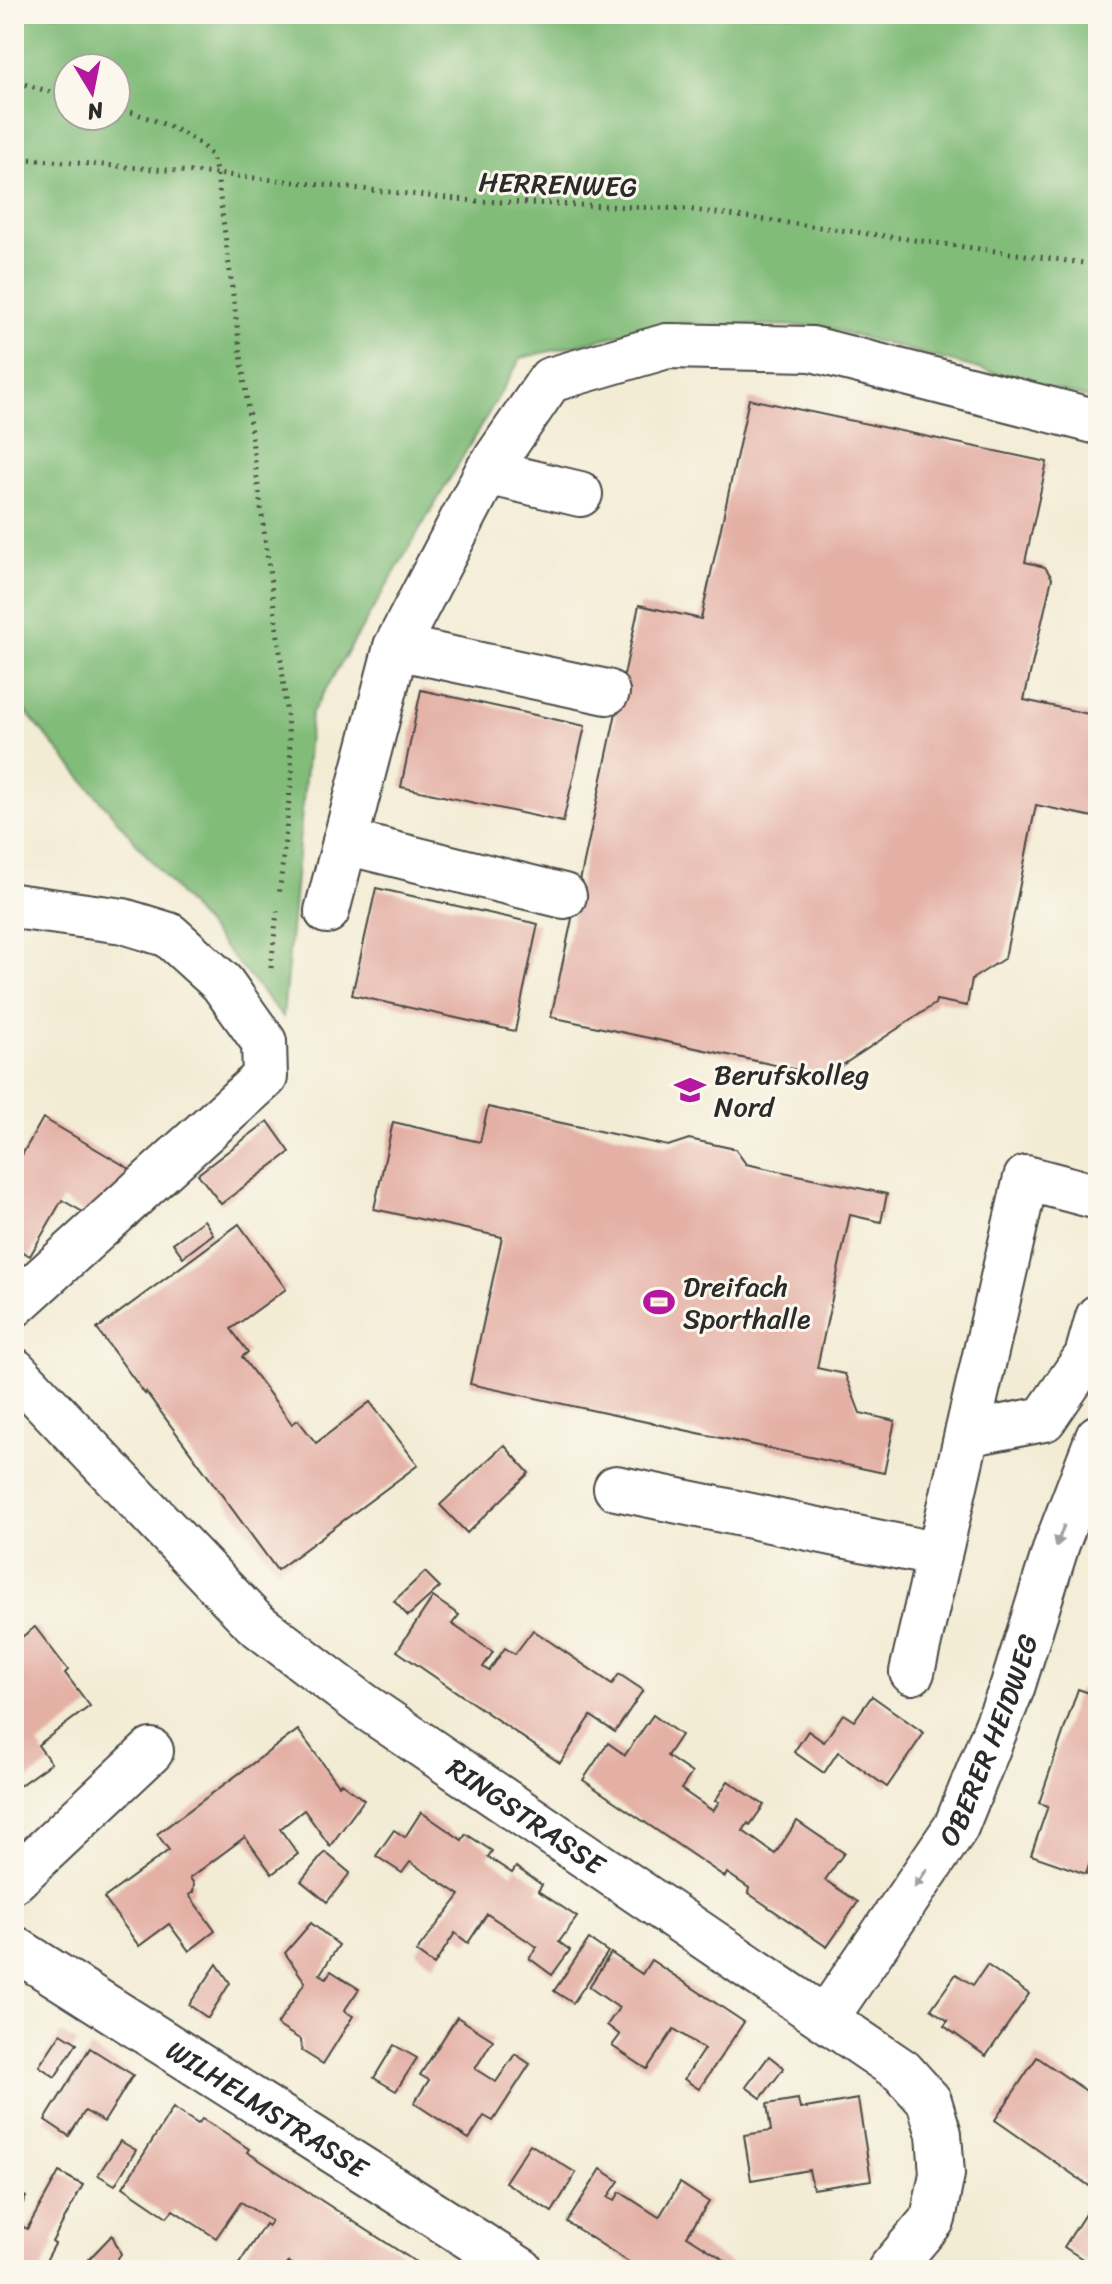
<svg xmlns="http://www.w3.org/2000/svg" width="1112" height="2284" font-family="Sriracha,sans-serif">
<style>
.forest{fill:#81bc79;stroke:#567452;stroke-width:2;fill-rule:evenodd}
.building{fill:#e4b0a6}
.lines{fill:none;stroke-linecap:round;stroke-linejoin:round}
.minor-casing{stroke:#494844;stroke-width:48}
.path{stroke:#494844;stroke-width:5;stroke-dasharray:2 6;stroke-linecap:butt}
.minor{stroke:#fff;stroke-width:44}
.oneway{fill:#a0a0a0}
.labels{text-anchor:middle;stroke-width:6;stroke-linejoin:round;paint-order:stroke}
.street-label{font-size:28px;fill:#2b2b2b;stroke:#fbf7ec}
.poi-label{font-size:28px;fill:#2b2b2b;stroke:#fbf7ec;text-anchor:start}
</style>
<rect width="100%" height="100%" fill="#fbf7ec"/>
<filter id="ink" filterUnits="userSpaceOnUse"><feTurbulence type="fractalNoise" baseFrequency=".0125" numOctaves="2"/><feDisplacementMap in="SourceGraphic" scale="16" xChannelSelector="R" yChannelSelector="G"/><feConvolveMatrix kernelMatrix="1 2 1 2 8 2 1 2 1" color-interpolation-filters="sRGB"/></filter>
<filter id="wash" filterUnits="userSpaceOnUse"><feTurbulence type="fractalNoise" baseFrequency=".006" numOctaves="4" result="noise"/><feDisplacementMap in="SourceGraphic" scale="32" xChannelSelector="R" yChannelSelector="G"/><feGaussianBlur stdDeviation="1.8" result="paint"/><feColorMatrix in="noise" values="0 0 0 0 0 0 0 0 0 0 0 0 0 0 0 0 0 1.4 0 .05"/><feComposite in="paint" operator="in"/></filter>
<g filter="url(#wash)">
<rect width="100%" height="100%" fill="#f3ecd5"/>
<path class="forest" d="M14,14h1084v387l-278,-75 -155,-2 -144,34 -210,356 -28,303 -263,-312 -6,-1zM68,68h48v48h-48z"/>
<g id="blocks">
<g class="building">
<polygon points="749,399 1047,462 1025,562 1045,567 1052,578 1024,700 1098,716 1098,818 1036,805 1005,958 972,979 967,1006 936,1000 935,1004 826,1076 551,1017 639,605 701,619"/>
<polygon points="421,690 585,726 563,822 401,787"/>
<polygon points="376,888 538,924 515,1031 352,995"/>
<polygon points="488,1107 668,1146 689,1139 735,1149 746,1164 887,1194 881,1222 850,1215 817,1368 845,1374 860,1413 895,1421 884,1473 470,1384 502,1237 374,1209 393,1122 480,1142"/>
<polygon points="43,1118 137,1173 97,1220 62,1200 30,1256 14,1247 14,1157 19,1160"/>
<polygon points="268,1121 290,1152 221,1204 198,1174"/>
<polygon points="204,1220 213,1234 183,1257 173,1243"/>
<polygon points="239,1224 286,1289 231,1329 248,1352 242,1357 292,1424 298,1420 316,1443 370,1402 418,1465 277,1570 146,1392 145,1394 97,1329"/>
<polygon points="504,1445 529,1473 467,1533 440,1505"/>
<polygon points="425,1572 440,1587 408,1616 394,1601"/>
<polygon points="433,1597 459,1615 452,1624 493,1652 483,1667 489,1671 505,1648 515,1654 533,1630 612,1684 619,1674 643,1690 615,1732 591,1716 560,1763 397,1651"/>
<polygon points="35,1627 68,1670 65,1673 90,1706 38,1745 51,1763 16,1788 14,1785 14,1667 16,1665 14,1643"/>
<polygon points="1078,1689 1098,1696 1098,1839 1086,1874 1031,1855 1048,1806 1039,1803"/>
<polygon points="872,1696 924,1733 887,1787 838,1752 824,1773 794,1752 808,1731 824,1742 843,1714 854,1721"/>
<polygon points="653,1715 681,1735 667,1756 692,1773 681,1789 713,1811 719,1802 715,1801 728,1781 764,1805 750,1825 748,1823 743,1831 775,1854 797,1821 844,1853 825,1880 858,1902 827,1947 748,1893 749,1888 727,1873 725,1877 583,1780 608,1743 625,1755"/>
<polygon points="298,1730 339,1785 341,1783 364,1800 330,1846 304,1810 280,1829 298,1854 272,1874 245,1837 190,1878 194,1884 193,1892 189,1895 215,1931 189,1951 169,1924 139,1946 104,1898 169,1850 157,1834"/>
<polygon points="421,1812 462,1840 466,1834 492,1851 488,1857 512,1873 516,1867 542,1885 538,1891 577,1917 559,1942 570,1950 552,1975 529,1958 537,1947 487,1914 468,1943 455,1933 434,1965 416,1952 460,1895 410,1862 402,1873 376,1856 394,1830 405,1837"/>
<polygon points="325,1852 350,1873 327,1902 301,1881"/>
<polygon points="311,1923 339,1945 320,1974 326,1978 331,1971 359,1989 344,2011 353,2016 323,2064 302,2051 301,2040 277,2025 305,1982 285,1953"/>
<polygon points="589,1939 608,1952 573,2003 554,1991"/>
<polygon points="611,1953 642,1974 651,1960 744,2022 699,2089 684,2079 704,2049 674,2029 647,2069 612,2046 620,2035 607,2025 619,2008 589,1987"/>
<polygon points="217,1964 230,1983 208,2018 189,2005"/>
<polygon points="987,1965 1029,1994 986,2056 944,2026 948,2021 931,2009 956,1974 973,1985"/>
<polygon points="457,2017 493,2040 475,2069 496,2082 515,2054 530,2064 493,2121 484,2116 469,2139 414,2103 429,2080 420,2075"/>
<polygon points="61,2033 77,2043 55,2077 39,2066"/>
<polygon points="394,2045 417,2058 396,2091 374,2078"/>
<polygon points="90,2048 133,2075 104,2122 85,2111 69,2136 45,2120"/>
<polygon points="769,2056 784,2068 761,2098 746,2087"/>
<polygon points="1037,2057 1098,2099 1098,2192 995,2120"/>
<polygon points="798,2099 800,2109 858,2099 871,2180 813,2189 809,2170 751,2180 744,2135 771,2131 767,2104"/>
<polygon points="173,2108 198,2124 202,2119 224,2132 249,2149 247,2152 428,2270 346,2270 329,2259 322,2270 302,2270 289,2262 284,2270 235,2270 265,2224 268,2226 271,2221 241,2202 216,2238 173,2210 167,2217 123,2187"/>
<polygon points="120,2141 136,2150 115,2185 98,2175"/>
<polygon points="530,2144 576,2173 552,2212 505,2182"/>
<polygon points="601,2169 619,2181 608,2197 615,2200 620,2192 659,2217 680,2183 709,2202 687,2236 734,2266 731,2270 641,2270 567,2222"/>
<polygon points="59,2172 83,2185 52,2242 55,2244 41,2270 14,2270 14,2221 27,2229"/>
<polygon points="14,2190 26,2197 19,2211 14,2208"/>
<polygon points="1087,2211 1098,2218 1098,2269 1064,2247"/>
<polygon points="112,2235 121,2254 109,2270 103,2270 89,2259"/>
</g>
</g>
</g>
<g filter="url(#ink)">
<use href="#blocks" fill-opacity="0" stroke="#494844" stroke-width="2"/>
<g class="lines">
<defs>
<g id="minor">
<polyline points="487,472 580,494"/>
<polyline points="396,647 607,692"/>
<polyline points="345,842 564,896"/>
<polyline points="14,906 123,921 169,935 222,983 264,1042 265,1077 14,1305"/>
<polyline points="327,911 396,647 487,472 550,380 667,346 812,349 1098,422"/>
<path id="s1" d="M14,1370l241,253 108,82 539,366 27,30 10,33 3,40 -9,45 -43,51"/>
<polyline points="967,1434 1044,1419 1087,1356 1098,1317"/>
<polyline points="616,1488 939,1555"/>
<polyline points="912,1672 1026,1178 1098,1197"/>
<polyline points="14,1880 151,1751"/>
<path id="s2" d="M14,1948l507,322"/>
<path id="s3" d="M826,2018l130,-191 56,-139 45,-144 41,-107"/>
</g>
</defs>
<use href="#minor" class="minor-casing"/>
<g class="path">
<polyline points="14,74 20,83 68,97"/>
<path d="M116,108c25,6 82,26 95,48 3,5 4,13 6,18l65,493 10,105 -13,125"/>
<polyline points="14,158 217,174 476,201 686,209 1098,265"/>
<polyline points="271,968 277,911"/>
</g>
<use href="#minor" class="minor"/>
</g>
<defs><path id="oneway-solid" d="M-6-.8H1V-3.2L6.5 0L1 3.2V.8H-6Z" transform="scale(2)"/></defs>
<g class="oneway">
<use href="#oneway-solid" transform="translate(1060 1536) rotate(110)"/>
<use href="#oneway-solid" transform="translate(921 1878) rotate(124)"/>
</g>
</g>
<defs>
<symbol id="school-bare" viewBox="-9 -9 18 18"><path d="M0-5L7-2L0 1L-7-2ZM-4 1L0 2.5L4 1V4Q0 6-4 4Z" fill="#b5179e" stroke="#fbf7ec" stroke-width="2.5" paint-order="stroke"/></symbol>
<symbol id="stadium-bare" viewBox="-9 -9 18 18"><path d="M0-5a6.5 5 0 1 0 0 10a6.5 5 0 1 0 0-10ZM-3.5-1.8h7v3.6h-7Z" fill="#b5179e" stroke="#fbf7ec" stroke-width="2.5" paint-order="stroke"/></symbol>
</defs>
<g fill-rule="evenodd">
<use href="#school-bare" x="668" y="1068" width="44" height="44"/>
<use href="#stadium-bare" x="637" y="1280" width="44" height="44"/>
</g>
<g class="labels">
<g class="street-label">
<text transform="translate(558 184) rotate(2)" y="10">HERRENWEG</text>
<text dy="10" stroke="none"><textPath href="#s3" startOffset="324">OBERER HEIDWEG</textPath></text>
<text dy="10" stroke="none"><textPath href="#s1" startOffset="682">RINGSTRASSE</textPath></text>
<text dy="10" stroke="none"><textPath href="#s2" startOffset="300">WILHELMSTRASSE</textPath></text>
</g>
<g class="poi-label">
<text x="714" y="1084">Berufskolleg<tspan x="714" dy="32">Nord</tspan></text>
<text x="683" y="1296">Dreifach<tspan x="683" dy="32">Sporthalle</tspan></text>
</g>
</g>
<rect width="1112" height="2284" fill="none" stroke="#fbf7ec" stroke-width="48"/>
<g transform="translate(92 92) rotate(170)"><circle r="38" fill="#fbf7ec" stroke="#a8a59f" stroke-width="2"/>
<path d="M0-6L14 30L0 20L-14 30Z" fill="#b5179e"/>
<text y="-12" font-size="22" font-weight="bold" text-anchor="middle" fill="#2b2b2b">N</text>
</g>
</svg>
